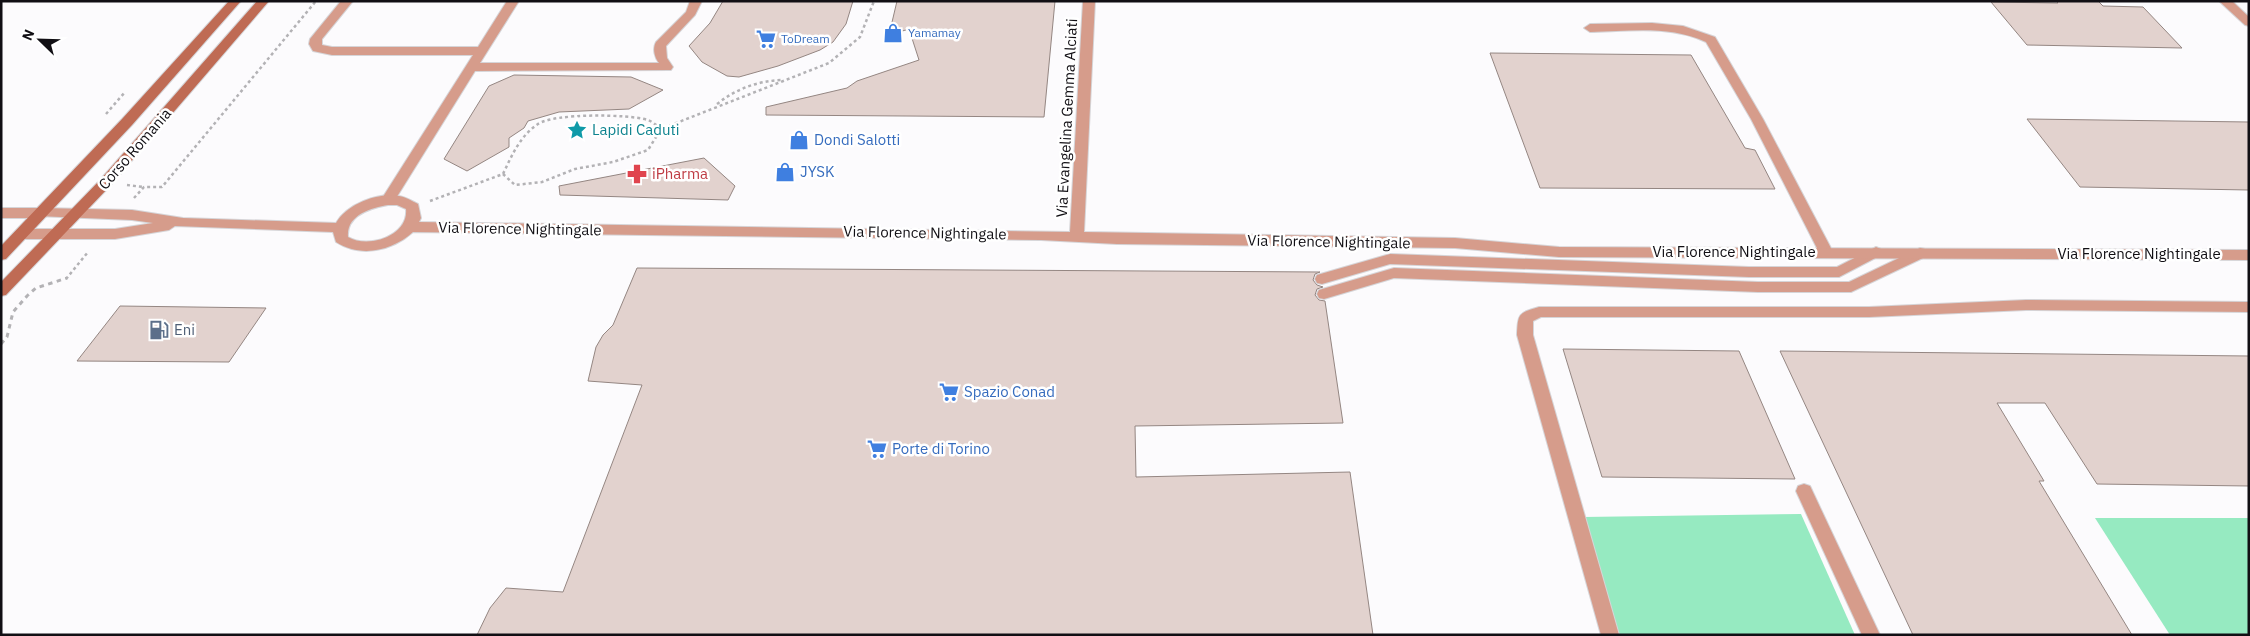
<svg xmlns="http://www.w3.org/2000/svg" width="2250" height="636" font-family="'IBM Plex Sans',sans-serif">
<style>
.green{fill:#96eac1}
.building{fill:#e2d2ce;stroke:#948682}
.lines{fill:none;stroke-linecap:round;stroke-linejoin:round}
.lane-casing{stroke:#d6d5d8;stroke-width:2}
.street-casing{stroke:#d6d5d8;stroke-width:2}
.secondary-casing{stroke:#d6d5d8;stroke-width:2}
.path-far1{stroke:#b3b2b5;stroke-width:2.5;stroke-dasharray:3 3;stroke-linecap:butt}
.path{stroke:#b3b2b5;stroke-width:3;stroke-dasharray:4.5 4.5;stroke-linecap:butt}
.lane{fill:#d69c8b;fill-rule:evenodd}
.street{fill:#d69c8b;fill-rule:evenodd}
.secondary{fill:#bf6b54;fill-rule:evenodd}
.labels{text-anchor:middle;stroke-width:5;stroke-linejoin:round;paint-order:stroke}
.far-shop-label{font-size:12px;fill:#366cbe;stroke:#fff;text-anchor:start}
.street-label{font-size:15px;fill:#110f14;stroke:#fff}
.culture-label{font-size:15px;fill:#0d838f;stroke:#fff;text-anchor:start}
.shop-label{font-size:15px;fill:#366cbe;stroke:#fff;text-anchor:start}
.health-label{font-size:15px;fill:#be3a42;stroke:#fff;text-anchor:start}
.service-label{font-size:15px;fill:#4e5e75;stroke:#fff;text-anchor:start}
</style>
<rect width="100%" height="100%" fill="#fcfbfd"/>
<g class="green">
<polygon points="1801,514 1855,635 1618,635 1583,517"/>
<polygon points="2095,518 2249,518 2249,635 2170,635"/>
</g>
<g class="building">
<polygon points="723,1 853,1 846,24 833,42 820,50 778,66 739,77 727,76 702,62 689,46 710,23"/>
<polygon points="897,1 1055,1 1044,117 766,115 766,107 847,88 857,81 919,60 909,29 889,35"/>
<polygon points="2056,1 2098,1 2103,6 2143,7 2182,48 2027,45 1991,2 2058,3"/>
<polygon points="1490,53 1691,55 1745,148 1755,150 1775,189 1540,188"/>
<polygon points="514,75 631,77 663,90 629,109 559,112 528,121 524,128 509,138 509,147 467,171 444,159 489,86"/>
<polygon points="2027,119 2249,122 2249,190 2080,187"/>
<polygon points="704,158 735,186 728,200 560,195 559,186"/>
<polygon points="637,268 1320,272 1315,274 1313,280 1317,285 1323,287 1317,289 1315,295 1319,300 1325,301 1343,423 1135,426 1136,477 1350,472 1373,635 477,635 490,608 506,588 563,592 642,385 588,381 596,347 603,335 613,325"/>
<polygon points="120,306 266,308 229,362 77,361"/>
<polygon points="1563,349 1739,351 1795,479 1602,477"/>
<polygon points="1780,351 2249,356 2249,486 2097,484 2045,403 1997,403 2044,481 2039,481 2132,635 1913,635"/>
</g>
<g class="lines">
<defs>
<g id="lane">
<path d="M341,1h12l-31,38v6l10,2h146l29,-46h12l-39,62h179c-4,-5 -7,-14 -3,-21l30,-30 4,-11h12l-7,14 -29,31 1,12 6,9 -2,3 -196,1 -82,132 -5,2 -7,-5 92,-145h-141l-19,-4 -4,-7 1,-5z"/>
<path d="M1652,23l31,3 32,11 48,82 70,133 -2,3h-10l-2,-3 -68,-133 -45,-77c-36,-17 -76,-11 -116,-10l-6,-4 6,-4z"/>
<polygon points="1,208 42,208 47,210 49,213 47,216 42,218 1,218"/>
<polygon points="1876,247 1881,249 1883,252 1881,255 1839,277 1749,277 1390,264 1322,284 1317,283 1315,279 1317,275 1390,254 1749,267 1837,267"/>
<polygon points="1920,248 1925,249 1927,253 1925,257 1851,292 1758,292 1394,278 1324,299 1319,298 1317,294 1319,290 1394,268 1758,282 1849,282"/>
<path d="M2026,300l223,2v10l-223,-2 -157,7h-328l-8,4v14l86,300h-18l-84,-300c1,-21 1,-22 22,-28h330z"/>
</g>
<g id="street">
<path d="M1083,1h12l-11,231 371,6 104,9 690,3v10l-690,-3 -104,-9 -338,-4 -76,-4 -628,-8c-21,19 -52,26 -77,10l-3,-10 -158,-6 -6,4 -54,9h-94l-5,-2 -2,-3 2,-3 5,-2h94l38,-6 -21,-3 -95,-4 -2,-3 2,-3 5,-2 90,2 51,8 153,5c11,-19 42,-31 63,-27 7,1 13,5 19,8l3,14 -2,4 651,10zM388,205h9l9,4c3,27 -38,40 -58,28 -2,-22 23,-29 40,-32z"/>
<polygon points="2219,1 2232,1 2249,17 2249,26 2245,25"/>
<polygon points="1804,484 1810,486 1880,635 1862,635 1796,491 1798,486"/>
</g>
<g id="secondary">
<polygon points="229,1 241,1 132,125 6,259 1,260 1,246 122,119"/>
<polygon points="257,1 269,1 110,186 6,295 1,296 1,282 100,180"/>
</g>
</defs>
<use href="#lane" class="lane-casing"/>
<use href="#street" class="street-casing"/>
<use href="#secondary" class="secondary-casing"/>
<g class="path-far1">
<path d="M717,104c19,-15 40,-23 65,-24"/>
<polyline points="106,114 125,92"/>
<polyline points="503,174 515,185 542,182 575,169 613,162 648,150 661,129"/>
<polyline points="127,185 143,187"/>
<polyline points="134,198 144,187 162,187 316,1"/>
<path d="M430,201l73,-27c9,-19 17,-38 35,-50 16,-11 91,-10 110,-4 5,2 9,6 13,9l168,-66 31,-26 14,-36"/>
<polyline points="66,279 88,252"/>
</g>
<polyline class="path" points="1,344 7,337 13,312 27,296 36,288 67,278"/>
<use href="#lane" class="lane"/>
<use href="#street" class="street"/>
<use href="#secondary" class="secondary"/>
</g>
<defs>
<symbol id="shop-bare" viewBox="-9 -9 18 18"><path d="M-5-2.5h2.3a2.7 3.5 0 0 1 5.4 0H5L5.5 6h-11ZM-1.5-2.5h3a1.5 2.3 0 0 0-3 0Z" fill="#3f7fe0" stroke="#fff" stroke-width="2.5" paint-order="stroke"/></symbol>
<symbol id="supermarket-bare" viewBox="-9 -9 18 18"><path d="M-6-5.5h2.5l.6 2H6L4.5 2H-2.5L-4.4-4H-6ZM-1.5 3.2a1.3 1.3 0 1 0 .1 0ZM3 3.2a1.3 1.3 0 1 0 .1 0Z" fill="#3f7fe0" stroke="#fff" stroke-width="2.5" paint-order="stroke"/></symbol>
<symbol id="sight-bare" viewBox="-9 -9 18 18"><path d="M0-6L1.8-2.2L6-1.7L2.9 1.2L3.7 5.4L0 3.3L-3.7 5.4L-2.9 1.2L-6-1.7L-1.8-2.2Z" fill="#0f9aa8" stroke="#fff" stroke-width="2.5" paint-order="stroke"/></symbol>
<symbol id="pharmacy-bare" viewBox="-9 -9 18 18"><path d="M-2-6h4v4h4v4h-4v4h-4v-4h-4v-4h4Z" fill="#e0444e" stroke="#fff" stroke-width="2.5" paint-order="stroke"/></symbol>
<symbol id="fuel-bare" viewBox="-9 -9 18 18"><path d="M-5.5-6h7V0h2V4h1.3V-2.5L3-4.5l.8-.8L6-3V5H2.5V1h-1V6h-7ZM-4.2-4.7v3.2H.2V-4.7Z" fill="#5c6f8a" stroke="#fff" stroke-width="2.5" paint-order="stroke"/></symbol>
</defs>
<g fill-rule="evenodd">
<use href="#shop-bare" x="879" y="19" width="28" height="28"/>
<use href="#supermarket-bare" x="752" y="25" width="28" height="28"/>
<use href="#sight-bare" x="563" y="116" width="28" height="28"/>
<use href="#shop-bare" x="785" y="126" width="28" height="28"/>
<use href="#shop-bare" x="771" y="158" width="28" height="28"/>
<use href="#pharmacy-bare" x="623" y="160" width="28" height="28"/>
<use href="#fuel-bare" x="145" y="316" width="28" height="28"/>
<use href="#supermarket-bare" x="935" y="378" width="28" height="28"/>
<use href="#supermarket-bare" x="863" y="435" width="28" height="28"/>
</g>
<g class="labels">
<g class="far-shop-label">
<text x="908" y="37">Yamamay</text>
<text x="781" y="43">ToDream</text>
</g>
<g class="street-label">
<text transform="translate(1067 118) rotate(-87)" y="5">Via Evangelina Gemma Alciati</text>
<text transform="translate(135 149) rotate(-49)" y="5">Corso Romania</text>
<text transform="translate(520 229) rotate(1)" y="5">Via Florence Nightingale</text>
<text transform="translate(925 233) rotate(1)" y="5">Via Florence Nightingale</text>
<text transform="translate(1329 242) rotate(1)" y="5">Via Florence Nightingale</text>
<text x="1734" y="257">Via Florence Nightingale</text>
<text x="2139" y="259">Via Florence Nightingale</text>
</g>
<g class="culture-label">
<text x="592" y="135">Lapidi Caduti</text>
</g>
<g class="shop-label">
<text x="814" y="145">Dondi Salotti</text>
<text x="800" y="177">JYSK</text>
<text x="964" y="397">Spazio Conad</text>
<text x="892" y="454">Porte di Torino</text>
</g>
<g class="health-label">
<text x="652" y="179">iPharma</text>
</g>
<g class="service-label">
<text x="174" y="335">Eni</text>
</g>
</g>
<rect width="2250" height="636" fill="none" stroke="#110f14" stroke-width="5"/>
<g transform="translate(40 40) rotate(293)" stroke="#ffffff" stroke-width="4" paint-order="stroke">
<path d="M0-4L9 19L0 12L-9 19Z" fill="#110f14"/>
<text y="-8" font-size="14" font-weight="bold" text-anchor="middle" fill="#110f14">N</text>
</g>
</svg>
